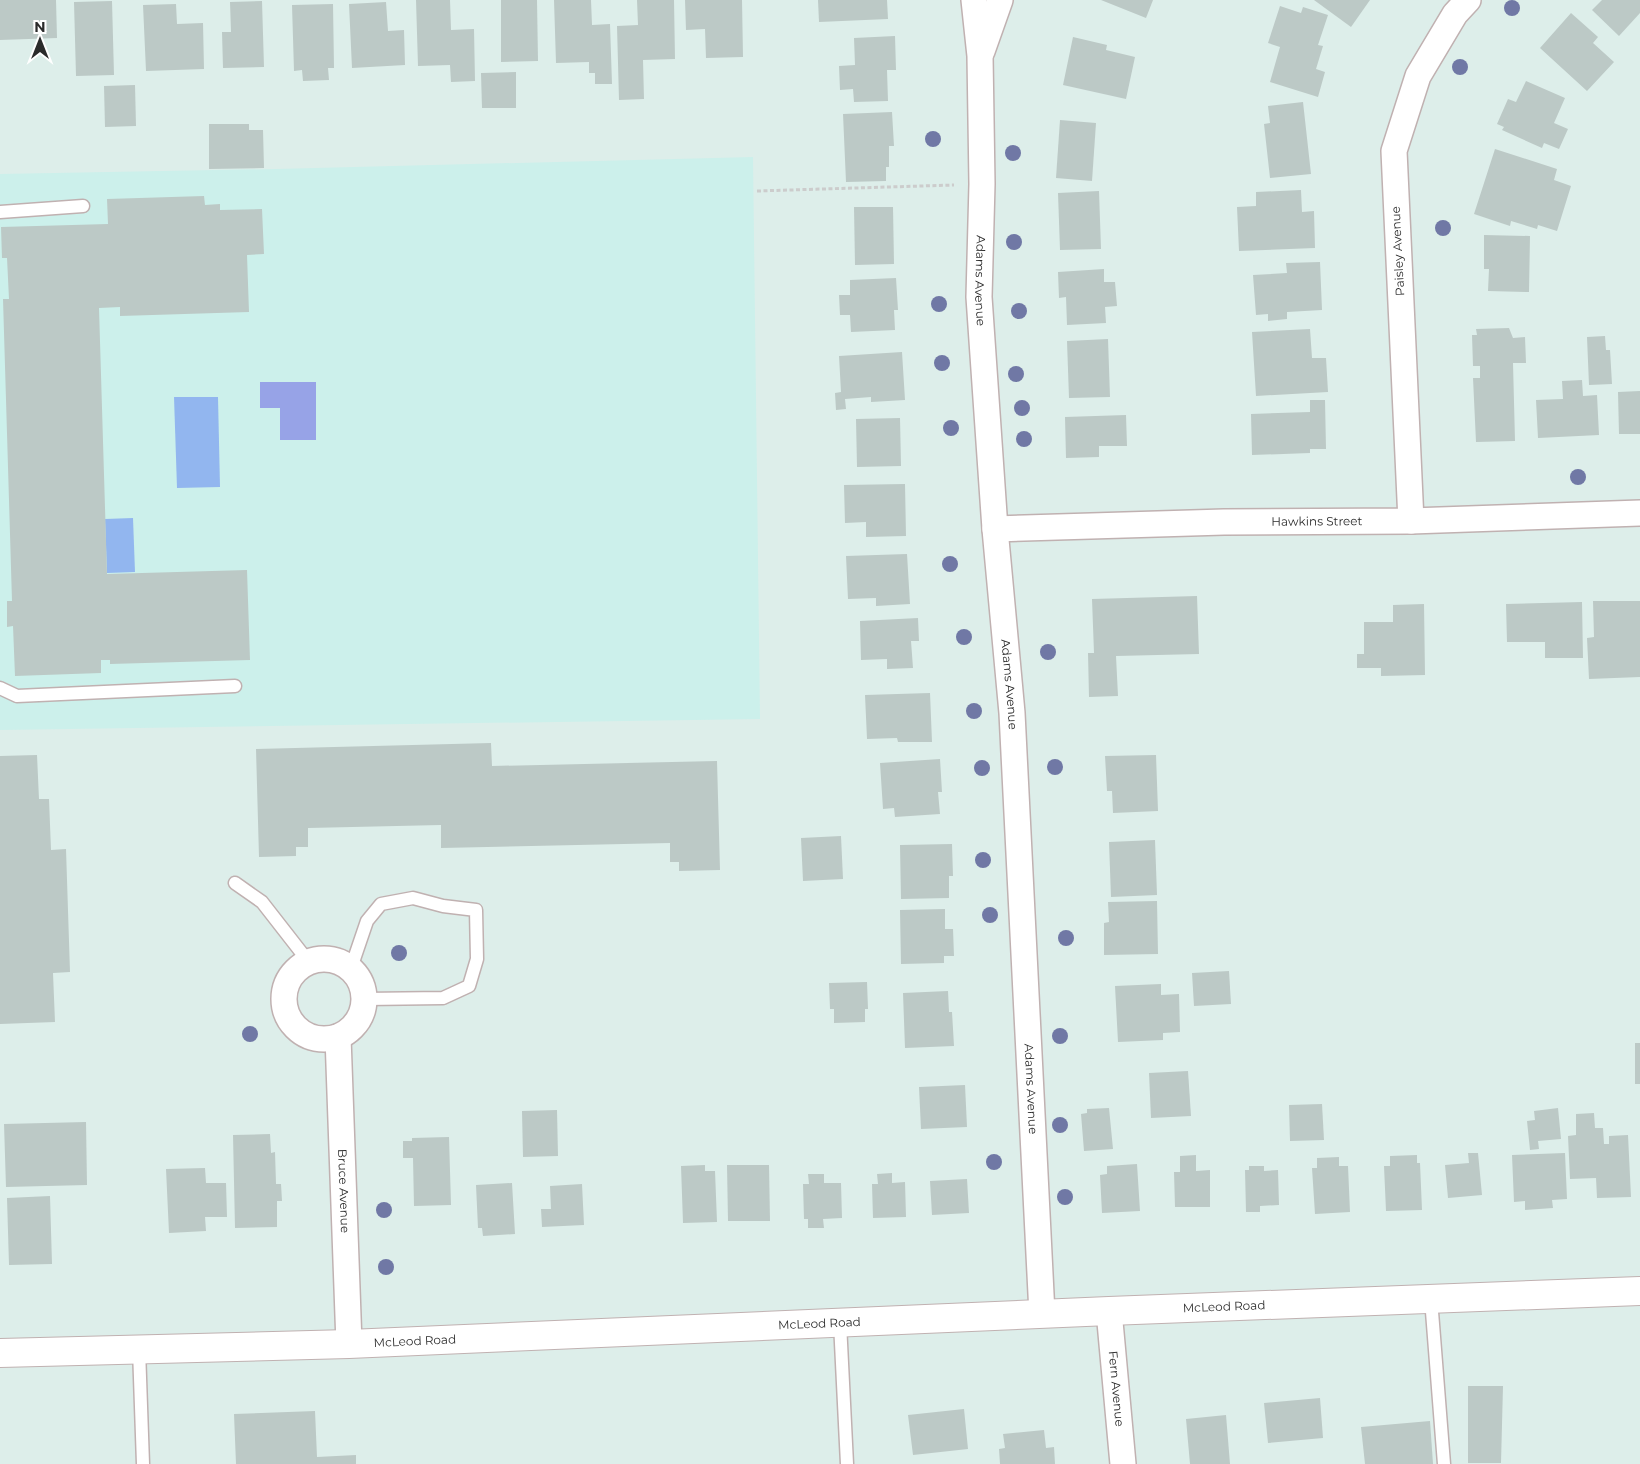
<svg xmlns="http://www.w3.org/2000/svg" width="1640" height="1464" font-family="Montserrat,sans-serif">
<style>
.education{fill:#ccf0eb}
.green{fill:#97a3e7}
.pitch{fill:#92b6ef}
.building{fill:#bcc9c6}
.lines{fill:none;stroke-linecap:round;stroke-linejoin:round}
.service-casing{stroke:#c0b1b1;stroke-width:15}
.minor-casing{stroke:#c0b1b1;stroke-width:28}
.secondary-casing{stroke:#c0b1b1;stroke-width:30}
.path{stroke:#ccc;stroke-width:3;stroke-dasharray:4 2.5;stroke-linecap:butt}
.service{stroke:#fff;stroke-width:12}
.minor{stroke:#fff;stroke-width:25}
.secondary{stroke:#fff;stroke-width:28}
.tree{fill:#7078a5}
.labels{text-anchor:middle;stroke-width:4;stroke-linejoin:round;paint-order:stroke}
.street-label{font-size:12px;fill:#2b2b2b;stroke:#fff}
</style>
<rect width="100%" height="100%" fill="#ddeeea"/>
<polygon class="education" points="753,157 760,719 0,730 0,174 276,169"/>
<polygon class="green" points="260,382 316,382 316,440 280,440 280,408 260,408"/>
<g class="pitch">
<polygon points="174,397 218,397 220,487 177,488"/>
<polygon points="133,518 135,572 107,573 105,519"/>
</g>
<g class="building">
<polygon points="0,0 56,0 57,38 0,40"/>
<polygon points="416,0 450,0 451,30 474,29 475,81 451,82 450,65 418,66"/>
<polygon points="501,0 537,0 538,61 501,62"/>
<polygon points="554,0 591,0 592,25 610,24 612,84 595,84 595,73 589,73 589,62 556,63"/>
<polygon points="637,0 674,0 675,59 643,60 644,99 619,100 617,26 638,25"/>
<polygon points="685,0 742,0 743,57 706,58 705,29 686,30"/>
<polygon points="818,0 887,0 888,19 819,22"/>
<polygon points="1101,0 1153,0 1146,18"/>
<polygon points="1314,0 1370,0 1351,27"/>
<polygon points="1602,0 1640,0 1640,13 1619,36 1592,10"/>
<polygon points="112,1 114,75 76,76 74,2"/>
<polygon points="262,1 264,67 223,68 222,32 231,32 230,2"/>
<polygon points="386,2 388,31 404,30 405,65 352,68 349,4"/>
<polygon points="176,4 177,24 203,23 204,69 146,71 143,5"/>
<polygon points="333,4 334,68 328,68 329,80 303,81 302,70 294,71 292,5"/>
<polygon points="1280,6 1301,13 1303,7 1328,15 1318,45 1323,46 1316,69 1325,72 1318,97 1270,82 1280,47 1268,43"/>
<polygon points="1571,13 1598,37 1593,43 1614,62 1587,91 1540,48"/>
<polygon points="895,36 896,70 887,70 888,101 854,102 853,89 840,90 839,66 855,65 854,38"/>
<polygon points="1073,37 1107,45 1106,50 1135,57 1126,99 1063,85"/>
<polygon points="516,72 516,108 482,108 481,73"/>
<polygon points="1526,81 1565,98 1554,123 1568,129 1559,149 1544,143 1542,148 1502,130 1504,127 1497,124 1508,99 1516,102"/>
<polygon points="135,85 136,126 105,127 104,86"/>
<polygon points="1303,102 1311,174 1270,178 1264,124 1270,123 1268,106"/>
<polygon points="892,112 894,146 889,146 889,167 886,167 886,181 846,182 843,114"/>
<polygon points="1060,120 1096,123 1092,181 1056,178"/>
<polygon points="209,124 249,124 249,130 263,130 264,168 209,169"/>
<polygon points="1495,149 1557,169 1554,180 1571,186 1557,231 1538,225 1537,229 1511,221 1510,226 1474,214"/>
<polygon points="1301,190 1302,212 1314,211 1315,248 1239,251 1237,207 1256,206 1256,192"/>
<polygon points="1099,191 1101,249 1060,250 1058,193"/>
<polygon points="204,196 205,205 220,204 220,210 262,209 264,254 247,255 249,312 120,316 120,307 99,308 107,574 247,570 250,660 110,664 110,660 101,660 101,673 15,676 13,626 7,627 7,601 12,601 3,299 9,299 7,258 2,258 1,227 108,224 107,199"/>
<polygon points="854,207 893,207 894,264 855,265"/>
<polygon points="1484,235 1530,236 1529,292 1488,291 1489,269 1484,269"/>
<polygon points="1320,262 1322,310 1287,312 1287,319 1268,321 1268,314 1256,315 1253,275 1287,273 1286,263"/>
<polygon points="1104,269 1104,282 1115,282 1117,306 1105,307 1106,323 1067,325 1066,297 1059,298 1058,272"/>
<polygon points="896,278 898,310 894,310 895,330 851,332 850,315 840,315 839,295 850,295 850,280"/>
<polygon points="1509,328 1513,338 1525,337 1526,363 1513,363 1515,441 1476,442 1473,378 1480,378 1480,366 1473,366 1472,335 1477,335 1476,329"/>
<polygon points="1310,329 1312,358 1326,358 1328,392 1256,396 1252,332"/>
<polygon points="1605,336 1606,350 1610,350 1612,384 1589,385 1587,337"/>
<polygon points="1108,339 1110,397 1069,398 1067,341"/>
<polygon points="902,352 905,400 871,402 871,397 845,399 846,409 836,410 835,393 841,392 839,356"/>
<polygon points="1582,380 1583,396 1597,395 1599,435 1538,438 1536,400 1563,399 1562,381"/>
<polygon points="1640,391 1640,434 1619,434 1618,392"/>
<polygon points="1310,400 1325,400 1326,449 1310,449 1310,453 1252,455 1251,414 1310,412"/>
<polygon points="1126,415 1127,446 1099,446 1099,457 1066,458 1065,417"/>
<polygon points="900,418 901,466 857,467 856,419"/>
<polygon points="905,484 906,536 866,537 866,522 845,523 844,485"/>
<polygon points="907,554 910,604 876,606 876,598 848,599 846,556"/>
<polygon points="1197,596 1199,654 1116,656 1118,696 1089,697 1088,653 1094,653 1092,599"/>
<polygon points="1593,601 1640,601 1640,677 1589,679 1587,638 1594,637"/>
<polygon points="1582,602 1583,658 1545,658 1545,642 1507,642 1506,604"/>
<polygon points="1424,604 1425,675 1381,676 1381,668 1357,668 1357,654 1364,654 1364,622 1393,622 1393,605"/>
<polygon points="918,618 919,641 911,641 913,668 887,669 887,659 861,660 860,621"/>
<polygon points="930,693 932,742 898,742 897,738 867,739 865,695"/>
<polygon points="491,743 492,766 717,761 720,870 679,871 679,862 670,862 670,843 441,848 441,825 308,828 308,847 296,847 296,856 259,857 256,749"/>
<polygon points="37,755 39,799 49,799 51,850 66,849 70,972 53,973 55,1022 0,1024 0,756"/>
<polygon points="1156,755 1158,811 1113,813 1112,791 1107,791 1105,756"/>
<polygon points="940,759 942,792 938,792 940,814 895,817 894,808 883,809 880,763"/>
<polygon points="841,836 843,879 803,881 801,838"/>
<polygon points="1155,840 1157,895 1111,897 1109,842"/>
<polygon points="952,844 953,876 949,876 949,898 901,899 900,845"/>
<polygon points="1157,901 1158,954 1104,955 1104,923 1109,922 1108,902"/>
<polygon points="945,909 945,929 953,929 954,956 944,956 944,963 901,964 900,910"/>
<polygon points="1229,971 1231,1004 1194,1006 1192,973"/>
<polygon points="867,982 868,1009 865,1009 865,1022 834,1023 834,1009 830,1009 829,983"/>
<polygon points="1161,984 1161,995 1179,994 1180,1032 1163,1033 1163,1040 1118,1042 1115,986"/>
<polygon points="948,991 949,1012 952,1012 954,1046 905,1048 903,993"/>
<rect x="1635" y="1043" width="5" height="41"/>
<polygon points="1188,1071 1191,1116 1151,1118 1149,1073"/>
<polygon points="965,1085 967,1127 921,1129 919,1087"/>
<polygon points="1322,1104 1324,1140 1290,1141 1289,1105"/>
<polygon points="1109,1108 1113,1149 1084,1151 1081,1114 1087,1113 1087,1109"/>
<polygon points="1558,1108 1561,1139 1538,1141 1539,1149 1530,1150 1527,1121 1535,1120 1534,1111"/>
<polygon points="557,1110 558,1156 523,1157 522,1111"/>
<polygon points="1594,1113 1595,1128 1603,1128 1604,1144 1609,1144 1609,1136 1628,1135 1631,1197 1597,1198 1596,1178 1570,1179 1568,1136 1576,1135 1576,1114"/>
<polygon points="86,1122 87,1185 6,1187 4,1124"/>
<polygon points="270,1134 271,1153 275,1152 276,1184 281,1184 282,1201 277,1201 277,1227 235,1228 233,1135"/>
<polygon points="449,1137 451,1205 414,1206 413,1158 403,1158 403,1141 412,1141 412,1138"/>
<polygon points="1468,1153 1478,1153 1482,1195 1448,1198 1445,1165 1469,1163"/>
<polygon points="1565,1153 1567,1199 1552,1200 1553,1208 1525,1210 1525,1201 1514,1202 1512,1155"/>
<polygon points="1196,1155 1196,1171 1210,1170 1210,1207 1175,1207 1174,1172 1180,1172 1180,1156"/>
<polygon points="1417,1155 1417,1163 1420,1163 1422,1210 1386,1211 1384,1166 1390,1166 1390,1156"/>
<polygon points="1339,1157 1339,1166 1348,1166 1350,1212 1315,1214 1312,1168 1317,1168 1317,1158"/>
<polygon points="1137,1164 1140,1211 1102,1213 1100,1175 1107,1174 1107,1166"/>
<polygon points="705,1165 705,1171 715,1171 717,1222 683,1223 681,1166"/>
<polygon points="727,1165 769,1165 770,1221 728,1221"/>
<polygon points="1249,1166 1264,1166 1264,1171 1278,1170 1279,1205 1260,1206 1260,1212 1246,1212 1245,1170 1249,1170"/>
<polygon points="205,1168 206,1183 226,1183 227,1217 205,1217 206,1231 169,1233 166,1169"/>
<polygon points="892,1173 892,1183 905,1182 906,1217 873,1218 872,1184 878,1184 877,1174"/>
<polygon points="808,1174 824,1174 824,1183 841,1183 842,1218 823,1219 824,1228 808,1228 808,1219 804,1219 803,1184 809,1184"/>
<polygon points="967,1179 969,1213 932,1215 930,1181"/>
<polygon points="512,1183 515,1234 483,1236 482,1228 478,1228 476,1185"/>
<polygon points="582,1184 584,1225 542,1227 541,1209 551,1209 550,1186"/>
<polygon points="50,1196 52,1264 9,1265 7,1198"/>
<polygon points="1468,1386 1503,1386 1501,1463 1468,1463"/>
<polygon points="1320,1398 1323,1438 1268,1443 1264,1403"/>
<polygon points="964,1409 968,1449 913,1455 908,1415"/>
<polygon points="315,1411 317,1457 356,1455 356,1464 236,1464 234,1414"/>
<polygon points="1226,1415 1230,1464 1190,1464 1186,1419"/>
<polygon points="1430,1421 1433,1464 1365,1464 1361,1427"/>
<polygon points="1044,1430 1046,1448 1054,1447 1055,1464 1000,1464 999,1449 1005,1448 1003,1434"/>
</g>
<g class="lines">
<defs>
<g id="service">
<polyline points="0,212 83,206"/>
<polyline points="0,688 17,696 235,686"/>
<polyline points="235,883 262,902 308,961"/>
<polyline points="351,968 367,921 381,904 413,898 443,906 476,910 477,959 469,986 443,998 365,999"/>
<polyline points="1431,1299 1444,1464"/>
<polyline points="840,1323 847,1464"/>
<polyline points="139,1349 143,1464"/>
</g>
<g id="minor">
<path id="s1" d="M974,0l6,56 2,128 -3,113 16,232 17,184 30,601"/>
<polyline points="982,51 1000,0"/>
<polyline points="1411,521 1394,151 1418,76 1455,14 1468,0"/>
<path id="s2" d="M995,529l229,-7 187,-1 229,-8"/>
<circle cx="324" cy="999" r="40"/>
<path id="s3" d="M338,1037l11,307"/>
<path id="s4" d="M1109,1311l14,153"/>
</g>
<g id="secondary">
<path id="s5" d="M0,1353l349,-9 760,-33 531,-20"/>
</g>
</defs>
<use href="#service" class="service-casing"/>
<use href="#minor" class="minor-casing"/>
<use href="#secondary" class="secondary-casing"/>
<polyline class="path" points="757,191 954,185"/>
<use href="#service" class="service"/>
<use href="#minor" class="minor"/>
<use href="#secondary" class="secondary"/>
</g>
<g class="tree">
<circle cx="1512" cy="8" r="8"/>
<circle cx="1460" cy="67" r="8"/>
<circle cx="933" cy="139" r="8"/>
<circle cx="1013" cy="153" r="8"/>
<circle cx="1443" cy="228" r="8"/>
<circle cx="1014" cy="242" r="8"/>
<circle cx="939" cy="304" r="8"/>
<circle cx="1019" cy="311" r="8"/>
<circle cx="942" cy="363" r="8"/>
<circle cx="1016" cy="374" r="8"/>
<circle cx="1022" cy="408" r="8"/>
<circle cx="951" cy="428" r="8"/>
<circle cx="1024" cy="439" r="8"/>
<circle cx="1578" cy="477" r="8"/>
<circle cx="950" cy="564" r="8"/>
<circle cx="964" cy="637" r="8"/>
<circle cx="1048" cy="652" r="8"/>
<circle cx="974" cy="711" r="8"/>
<circle cx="1055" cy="767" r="8"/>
<circle cx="982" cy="768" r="8"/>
<circle cx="983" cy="860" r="8"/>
<circle cx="990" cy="915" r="8"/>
<circle cx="1066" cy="938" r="8"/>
<circle cx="399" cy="953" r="8"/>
<circle cx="250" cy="1034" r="8"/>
<circle cx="1060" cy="1036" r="8"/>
<circle cx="1060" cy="1125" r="8"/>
<circle cx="994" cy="1162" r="8"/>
<circle cx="1065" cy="1197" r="8"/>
<circle cx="384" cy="1210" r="8"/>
<circle cx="386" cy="1267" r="8"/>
</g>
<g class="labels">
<g class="street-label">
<text transform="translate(1398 251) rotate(-93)" y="4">Paisley Avenue</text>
<text dy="4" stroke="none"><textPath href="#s1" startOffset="281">Adams Avenue</textPath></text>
<text dy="4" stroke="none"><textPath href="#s2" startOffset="322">Hawkins Street</textPath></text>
<text dy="4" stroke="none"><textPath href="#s1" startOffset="686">Adams Avenue</textPath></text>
<text dy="4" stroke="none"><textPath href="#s1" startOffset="1091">Adams Avenue</textPath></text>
<text dy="4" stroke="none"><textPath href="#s3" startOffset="154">Bruce Avenue</textPath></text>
<text dy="4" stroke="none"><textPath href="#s5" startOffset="1225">McLeod Road</textPath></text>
<text dy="4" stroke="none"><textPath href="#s5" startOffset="820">McLeod Road</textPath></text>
<text dy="4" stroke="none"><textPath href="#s5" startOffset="415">McLeod Road</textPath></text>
<text dy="4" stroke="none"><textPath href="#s4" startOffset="78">Fern Avenue</textPath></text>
</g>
</g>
<g transform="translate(40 40)" stroke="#ffffff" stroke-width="4" paint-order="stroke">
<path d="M0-4L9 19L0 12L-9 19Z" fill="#2b2b2b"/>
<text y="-8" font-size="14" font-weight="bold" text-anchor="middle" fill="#2b2b2b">N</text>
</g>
</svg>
